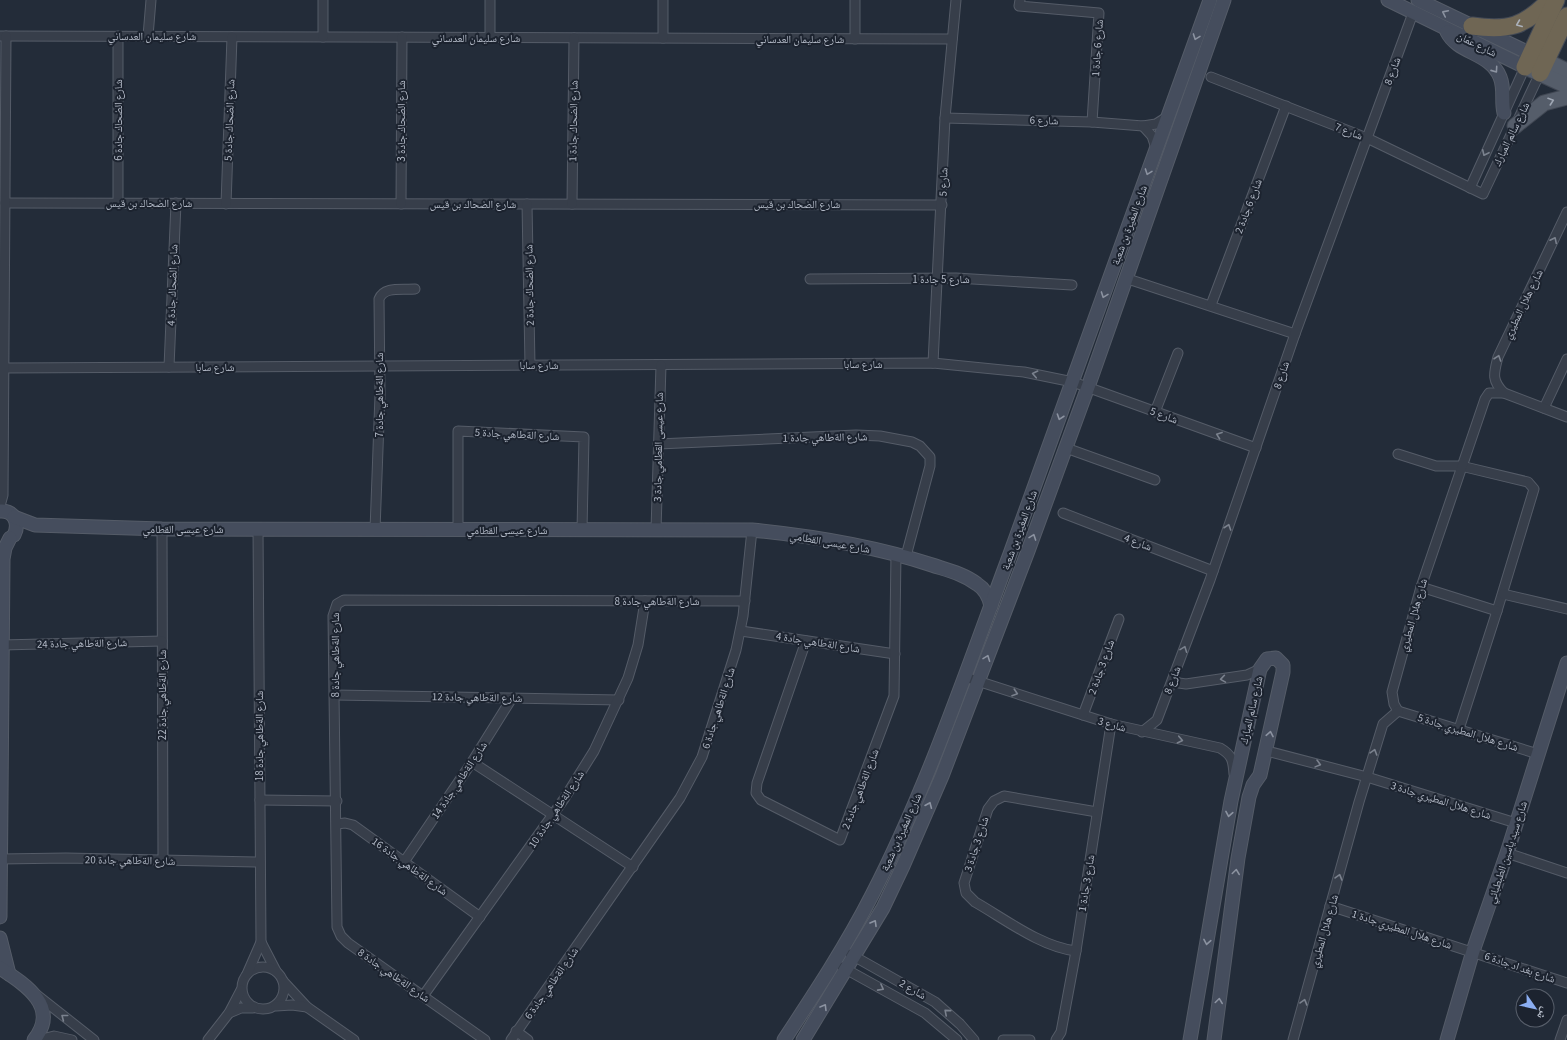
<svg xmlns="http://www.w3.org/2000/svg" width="1567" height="1040" font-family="'Source Sans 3','Noto Naskh Arabic',sans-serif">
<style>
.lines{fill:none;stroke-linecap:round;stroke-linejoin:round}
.street-casing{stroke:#555c68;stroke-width:11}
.secondary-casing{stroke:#555c68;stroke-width:15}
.primary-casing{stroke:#404753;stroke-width:17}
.highway-casing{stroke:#424955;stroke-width:19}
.street{stroke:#373e4a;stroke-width:9}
.secondary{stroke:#454d5d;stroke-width:13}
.primary{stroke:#555d6a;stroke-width:15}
.highway{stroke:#6f6654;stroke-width:17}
.oneway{stroke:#8c93a1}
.oneway2{stroke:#abb1bb}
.oneway3{stroke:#9fa7b4}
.oneway4{stroke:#7b828e}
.labels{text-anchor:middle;stroke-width:4;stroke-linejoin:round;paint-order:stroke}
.street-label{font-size:11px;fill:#b2b9c6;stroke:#1c232f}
</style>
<rect width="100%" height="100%" fill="#232c39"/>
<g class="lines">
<defs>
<g id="street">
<polyline points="1020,0 1019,6 1099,13 1092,122"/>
<polyline points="0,36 952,39"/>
<polyline points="118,36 118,203"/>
<polyline points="148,36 151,0"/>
<polyline points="323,37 323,0"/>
<polyline points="490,38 490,0"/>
<polyline points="663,38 663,0"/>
<polyline points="855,39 855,0"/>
<polyline points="1211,77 1367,138 1483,194 1540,73"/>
<polyline points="945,118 1092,122 1143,126 1156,124 1167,117"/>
<polyline points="1143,126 1152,136 1156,148"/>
<polyline points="1470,188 1525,67"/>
<polyline points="5,203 942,205"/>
<polyline points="226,204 232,37"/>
<polyline points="401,204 402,37"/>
<polyline points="527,204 530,365"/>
<polyline points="572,204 574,38"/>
<polyline points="1125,278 1295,334"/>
<polyline points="810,279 956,278 1072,285"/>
<polyline points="1211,305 1286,106"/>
<polyline points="933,363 945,118 956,0"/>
<polyline points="169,367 176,203"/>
<polyline points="4,368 933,363 1024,372 1073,382 1256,448"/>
<path d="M1504,393c-13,-13 -10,-20 -6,-36l69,-145"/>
<polyline points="1544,408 1567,359"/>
<polyline points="1155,412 1178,353"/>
<polyline points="658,444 856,435 880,436 912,442 920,446 930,457 930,466 906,556"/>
<polyline points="1066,448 1155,480"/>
<polyline points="1398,454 1436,466 1461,466 1528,482 1534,489 1497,611 1459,729"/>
<polyline points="0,506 3,495 6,36"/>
<polyline points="1063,513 1213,571"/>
<polyline points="162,529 163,860"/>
<path d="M375,530l5,-135 -1,-96c5,-13 23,-9 36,-10"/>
<polyline points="458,530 458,431 584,437 582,530"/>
<polyline points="656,530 661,365"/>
<polyline points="1421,587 1497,611"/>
<polyline points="1503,594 1567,609"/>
<polyline points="741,631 895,654"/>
<polyline points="806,641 757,783 756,793 761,800 840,840 894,696 896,554"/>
<polyline points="2,645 162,641"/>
<path d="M965,677l146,47 109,24c12,7 13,12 14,26"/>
<polyline points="1173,679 1179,683 1186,684 1247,675 1260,669"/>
<polyline points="335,695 619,700"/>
<polyline points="1398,711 1394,704 1392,692 1421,587 1485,399 1489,393 1504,393 1567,417"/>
<polyline points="1398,711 1538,754"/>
<polyline points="1083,715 1119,619"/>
<polyline points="1142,732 1157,720 1210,580 1295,334 1413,13"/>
<polyline points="1267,751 1367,777 1516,823"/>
<polyline points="472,762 633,867"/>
<polyline points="260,800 337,801"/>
<polyline points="337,824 345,823 353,825 480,917"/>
<polyline points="1507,853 1567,873"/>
<polyline points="1,859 66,858 260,862"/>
<polyline points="404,862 472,762 512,698"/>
<polyline points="1330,906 1567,983"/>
<polyline points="261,942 276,971"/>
<path d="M1076,951c-35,-4 -71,-32 -101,-49l-9,-9 -2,-10 24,-74 6,-8 10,-5 93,16"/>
<polyline points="850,954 935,1002 960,1024 974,1040"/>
<circle cx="263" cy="988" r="21"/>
<polyline points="842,967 925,1013 957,1040"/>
<polyline points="247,974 261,942 258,529"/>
<polyline points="283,981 307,1007 354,1040"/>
<polyline points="37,995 94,1040"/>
<polyline points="423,996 564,799 594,751 628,678 638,645 645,601"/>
<polyline points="276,1006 292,1005 307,1007"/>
<polyline points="229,1013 241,1008 253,1008"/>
<polyline points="516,1031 528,1040"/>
<polyline points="38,1040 54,1036 72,1040"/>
<polyline points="208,1040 229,1013 241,990"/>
<polyline points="485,1040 348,943 341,936 337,927 333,616 337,604 344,600 745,601"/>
<polyline points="511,1040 680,798 702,757 736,650 743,616 752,530"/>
<polyline points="1003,1040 1030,1040"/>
<polyline points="1056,1040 1061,1032 1076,951 1111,724"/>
<polyline points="1293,1040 1359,802 1383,724 1398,711"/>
<polyline points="1560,1040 1567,1020"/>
</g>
<g id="secondary">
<polyline points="1388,0 1525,67"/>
<polyline points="1418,0 1531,54"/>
<path d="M1447,32c11,22 43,20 53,45 5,12 1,24 4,36"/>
<path d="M0,511c14,-1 20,12 14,24"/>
<path d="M14,517l21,8 127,4 590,1c61,6 122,16 180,35 15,5 32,9 45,19 8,5 12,13 14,22"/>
<polyline points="0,917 3,559 5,548 10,538"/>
<polyline points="0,938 9,974"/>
<path d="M0,968c26,17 60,39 34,72"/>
<path d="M784,1040c31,-47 62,-94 88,-145 56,-109 95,-226 138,-341 68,-184 132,-370 200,-554"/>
<polyline points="803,1040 883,908 903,866 942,776 1028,551 1088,387 1224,0"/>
<polyline points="1190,1040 1231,801 1260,669 1267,659 1276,658 1283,665 1283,672 1260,775 1253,785 1249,797 1238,858 1214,1040"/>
<polyline points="1447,1040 1473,951 1507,853 1567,663"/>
</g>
<g id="primary">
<polyline points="1536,56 1567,71"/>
<polyline points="1530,69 1567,86"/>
<polyline points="1515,126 1544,103 1567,97"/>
</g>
<g id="highway">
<path d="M1472,26c36,5 52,1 78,-26"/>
<polyline points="1525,67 1556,0"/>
<polyline points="1540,73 1567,16"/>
</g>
</defs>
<use href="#street" class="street-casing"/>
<use href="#secondary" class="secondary-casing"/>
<use href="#primary" class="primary-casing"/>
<use href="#highway" class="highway-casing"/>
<use href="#street" class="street"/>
<use href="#secondary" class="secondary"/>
<use href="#primary" class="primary"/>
<use href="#highway" class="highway"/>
</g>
<defs><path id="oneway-chevron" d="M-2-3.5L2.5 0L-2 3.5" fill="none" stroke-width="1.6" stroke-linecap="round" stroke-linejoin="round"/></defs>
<g class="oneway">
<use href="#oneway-chevron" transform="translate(1445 13) rotate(-154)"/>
<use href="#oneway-chevron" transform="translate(1196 37) rotate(110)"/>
<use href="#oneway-chevron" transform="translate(1495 70) rotate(55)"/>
<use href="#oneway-chevron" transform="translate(1148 172) rotate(110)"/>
<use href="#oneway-chevron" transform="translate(1104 295) rotate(110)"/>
<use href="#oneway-chevron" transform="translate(1060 417) rotate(109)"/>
<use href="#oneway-chevron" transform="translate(1033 537) rotate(-70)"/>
<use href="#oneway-chevron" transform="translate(987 658) rotate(-69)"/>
<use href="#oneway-chevron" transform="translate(1270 734) rotate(-79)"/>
<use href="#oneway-chevron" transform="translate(929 805) rotate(-67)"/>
<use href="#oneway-chevron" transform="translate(1229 814) rotate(100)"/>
<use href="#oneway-chevron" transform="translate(1236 872) rotate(-82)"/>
<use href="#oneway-chevron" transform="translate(874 923) rotate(-60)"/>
<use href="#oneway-chevron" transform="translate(1207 942) rotate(100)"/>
<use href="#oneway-chevron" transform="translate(1219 1001) rotate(-82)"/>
<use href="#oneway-chevron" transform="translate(824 1007) rotate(-59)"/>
</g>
<use class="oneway2" href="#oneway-chevron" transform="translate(1519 24) rotate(158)"/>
<use class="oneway3" href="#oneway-chevron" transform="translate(1551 101) rotate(-19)"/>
<g class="oneway4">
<use href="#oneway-chevron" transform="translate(1485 153) rotate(115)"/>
<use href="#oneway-chevron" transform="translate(1554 240) rotate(-64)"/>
<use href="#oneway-chevron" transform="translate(1498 358) rotate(-71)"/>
<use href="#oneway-chevron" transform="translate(1035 374) rotate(-168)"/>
<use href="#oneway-chevron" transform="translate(1219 435) rotate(-160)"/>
<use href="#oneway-chevron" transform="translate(1228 527) rotate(-71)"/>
<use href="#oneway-chevron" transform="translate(1184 649) rotate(-69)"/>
<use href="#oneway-chevron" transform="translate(1223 679) rotate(171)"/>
<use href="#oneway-chevron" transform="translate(1015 693) rotate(18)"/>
<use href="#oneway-chevron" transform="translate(1180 740) rotate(12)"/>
<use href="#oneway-chevron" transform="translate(1374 752) rotate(-73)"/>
<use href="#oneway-chevron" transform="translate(1318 764) rotate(15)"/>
<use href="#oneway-chevron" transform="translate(1339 877) rotate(-74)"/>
<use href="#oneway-chevron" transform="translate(881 988) rotate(28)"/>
<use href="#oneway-chevron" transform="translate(1304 1002) rotate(-74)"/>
<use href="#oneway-chevron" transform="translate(947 1012) rotate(-139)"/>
<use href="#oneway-chevron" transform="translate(64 1017) rotate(-142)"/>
</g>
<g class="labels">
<g class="street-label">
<text x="152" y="40">شارع سليمان العدساني</text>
<text x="476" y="42">شارع سليمان العدساني</text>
<text x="800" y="43">شارع سليمان العدساني</text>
<text transform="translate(1477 44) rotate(26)" y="4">شارع عمّان</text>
<text transform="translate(1097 48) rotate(-86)" y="4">شارع 6 جادة 1</text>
<text transform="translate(1392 71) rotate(-70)" y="4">شارع 8</text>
<text transform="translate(118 120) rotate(-90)" y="4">شارع الضحاك جادة 6</text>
<text transform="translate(229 120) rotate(-88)" y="4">شارع الضحاك جادة 5</text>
<text transform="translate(1044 120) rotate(2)" y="4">شارع 6</text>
<text transform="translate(401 121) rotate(-90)" y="4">شارع الضحاك جادة 3</text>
<text transform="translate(573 121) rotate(-89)" y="4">شارع الضحاك جادة 1</text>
<text transform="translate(1349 131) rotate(21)" y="4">شارع 7</text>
<text transform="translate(1511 134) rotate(-64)" y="4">شارع سالم المبارك</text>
<text transform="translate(943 182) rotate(-88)" y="4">شارع 5</text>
<text x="149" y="207">شارع الضحاك بن قيس</text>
<text x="473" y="208">شارع الضحاك بن قيس</text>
<text x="797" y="208">شارع الضحاك بن قيس</text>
<text transform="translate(1248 206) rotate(-69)" y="4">شارع 6 جادة 2</text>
<text transform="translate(1129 225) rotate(-70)" y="4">شارع المغيرة بن شعبة</text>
<text x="941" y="283">شارع 5 جادة 1</text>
<text transform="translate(172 285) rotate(-88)" y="4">شارع الضحاك جادة 4</text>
<text transform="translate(529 285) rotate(-91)" y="4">شارع الضحاك جادة 2</text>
<text transform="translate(1523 304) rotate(-64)" y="4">شارع هلال المطيري</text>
<text x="863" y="368">شارع سابا</text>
<text x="539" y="369">شارع سابا</text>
<text x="215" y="371">شارع سابا</text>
<text transform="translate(1281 375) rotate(-71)" y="4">شارع 8</text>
<text transform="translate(379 395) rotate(-90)" y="4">شارع الةطاهي جادة 7</text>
<text transform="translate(1164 415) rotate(20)" y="4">شارع 5</text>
<text transform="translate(517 434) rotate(3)" y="4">شارع الةطاهي جادة 5</text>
<text transform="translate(825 437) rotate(-1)" y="4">شارع الةطاهي جادة 1</text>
<text transform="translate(658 447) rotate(-89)" y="4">شارع عيسى القطامي جادة 3</text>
<text x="183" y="533">شارع عيسى القطامي</text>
<text x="507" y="534">شارع عيسى القطامي</text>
<text transform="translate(1019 530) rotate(-70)" y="4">شارع المغيرة بن شعبة</text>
<text transform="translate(830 542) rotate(10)" y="4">شارع عيسى القطامي</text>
<text transform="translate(1138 542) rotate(21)" y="4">شارع 4</text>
<text x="657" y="605">شارع الةطاهي جادة 8</text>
<text transform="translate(1413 615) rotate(-74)" y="4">شارع هلال المطيري</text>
<text transform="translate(818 642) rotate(9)" y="4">شارع الةطاهي جادة 4</text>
<text transform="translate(82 643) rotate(-1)" y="4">شارع الةطاهي جادة 24</text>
<text transform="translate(335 655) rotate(-90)" y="4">شارع الةطاهي جادة 8</text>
<text transform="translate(1101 667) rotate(-70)" y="4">شارع 3 جادة 2</text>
<text transform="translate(1172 680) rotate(-69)" y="4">شارع 8</text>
<text transform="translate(162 695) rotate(-90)" y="4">شارع الةطاهي جادة 22</text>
<text transform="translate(477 697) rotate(1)" y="4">شارع الةطاهي جادة 12</text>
<text transform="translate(718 708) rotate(-72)" y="4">شارع الةطاهي جادة 6</text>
<text transform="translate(1251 710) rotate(-77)" y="4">شارع سالم المبارك</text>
<text transform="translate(1112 724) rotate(16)" y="4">شارع 3</text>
<text transform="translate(1468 732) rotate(17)" y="4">شارع هلال المطيري جادة 5</text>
<text transform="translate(259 736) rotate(-90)" y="4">شارع الةطاهي جادة 18</text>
<text transform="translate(459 780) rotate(-56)" y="4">شارع الةطاهي جادة 14</text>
<text transform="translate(860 789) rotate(-69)" y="4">شارع الةطاهي جادة 2</text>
<text transform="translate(1441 800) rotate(17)" y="4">شارع هلال المطيري جادة 3</text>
<text transform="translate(556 809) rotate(-56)" y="4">شارع الةطاهي جادة 10</text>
<text transform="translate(901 832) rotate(-66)" y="4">شارع المغيرة بن شعبة</text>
<text transform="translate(976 844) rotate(-72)" y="4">شارع 3 جادة 3</text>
<text transform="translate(1507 852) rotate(-72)" y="4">شارع سيد ياسين الطبطبائي</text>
<text transform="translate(130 860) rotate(1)" y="4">شارع الةطاهي جادة 20</text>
<text transform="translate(410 866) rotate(36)" y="4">شارع الةطاهي جادة 16</text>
<text transform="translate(1086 883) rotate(-81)" y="4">شارع 3 جادة 1</text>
<text transform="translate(1402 929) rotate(18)" y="4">شارع هلال المطيري جادة 1</text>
<text transform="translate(1324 931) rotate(-74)" y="4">شارع هلال المطيري</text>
<text transform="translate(1520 967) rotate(19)" y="4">شارع بغد اد جادة 6</text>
<text transform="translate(394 975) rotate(35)" y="4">شارع الةطاهي جادة 8</text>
<text transform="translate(551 983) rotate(-55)" y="4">شارع الةطاهي جادة 6</text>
<text transform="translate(913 989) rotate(30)" y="4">شارع 2</text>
</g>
</g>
<g transform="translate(1535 1008) rotate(124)"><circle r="19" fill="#1c232f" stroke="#585f6b"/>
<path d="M0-3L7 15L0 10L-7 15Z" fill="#8baef2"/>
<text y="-6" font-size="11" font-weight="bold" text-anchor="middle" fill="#b2b9c6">ش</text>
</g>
</svg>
